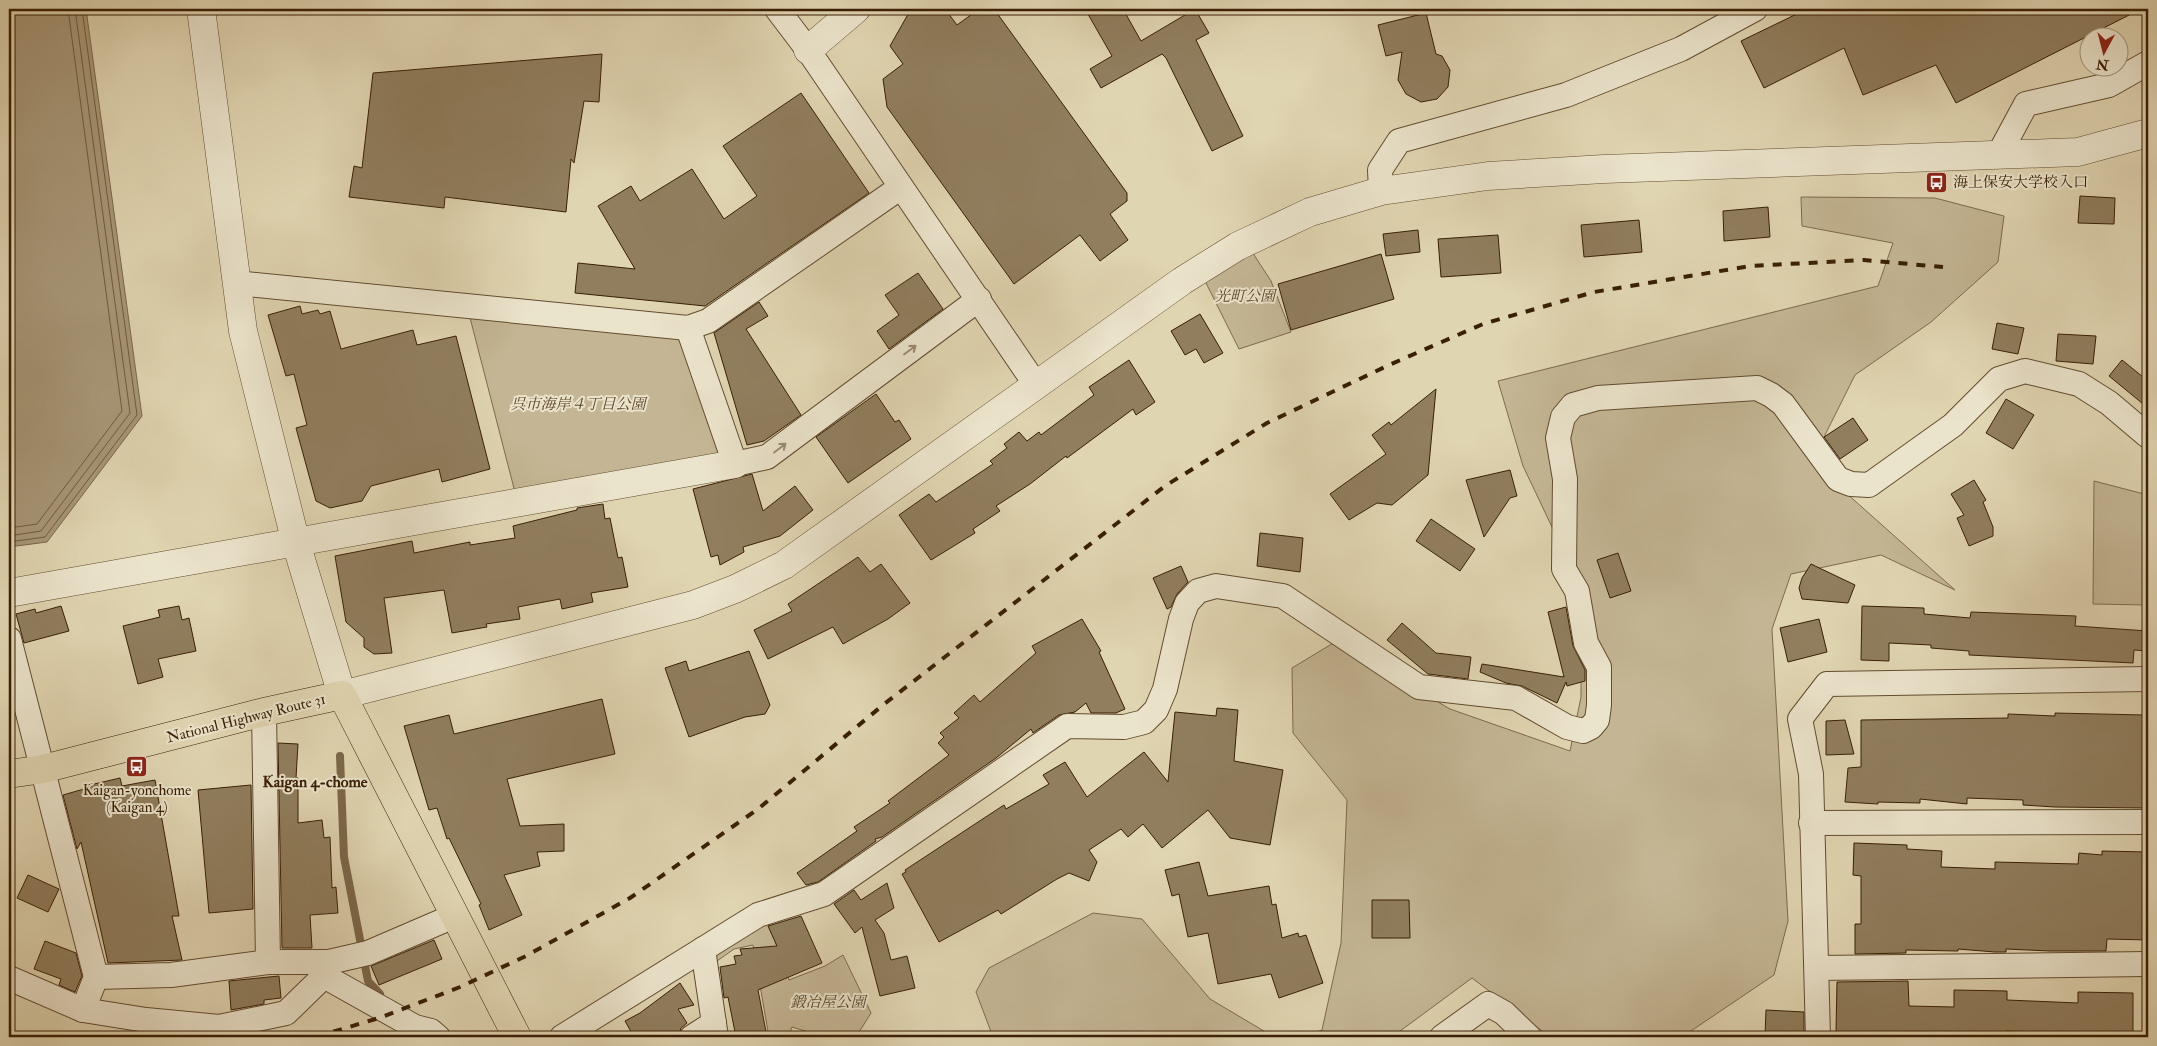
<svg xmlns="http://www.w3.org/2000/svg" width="2157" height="1046" font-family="'IM FELL Double Pica','Noto Serif JP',serif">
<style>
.green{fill:#c4b694;stroke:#7e6a4c}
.water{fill:#a79777;stroke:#7b6749}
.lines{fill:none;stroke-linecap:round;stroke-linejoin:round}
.shore{stroke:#705b3e;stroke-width:1}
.stream{stroke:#7b6749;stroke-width:8}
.building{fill:#907e5e;stroke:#391f05}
.minor-casing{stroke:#634c30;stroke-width:26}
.tertiary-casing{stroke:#634c30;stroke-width:29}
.trunk-casing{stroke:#391f05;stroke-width:29}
.minor{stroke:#ebe4cc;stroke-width:24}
.tertiary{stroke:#ebe4cc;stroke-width:28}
.trunk{stroke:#e0d5b1;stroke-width:28}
.rail{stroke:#391f05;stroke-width:4;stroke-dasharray:9 9;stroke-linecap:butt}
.oneway{stroke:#9b8b72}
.labels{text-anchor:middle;stroke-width:4;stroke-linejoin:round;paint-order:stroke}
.poi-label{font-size:15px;fill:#391f05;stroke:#ebe4cc;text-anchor:start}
.park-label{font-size:15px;font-style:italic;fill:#5c4529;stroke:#ebe4cc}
.street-label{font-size:15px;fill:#391f05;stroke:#ebe4cc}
.neighbourhood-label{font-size:16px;font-weight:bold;fill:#391f05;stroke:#ebe4cc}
</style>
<rect width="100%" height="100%" fill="#e0d5b1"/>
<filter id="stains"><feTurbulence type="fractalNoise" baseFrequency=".004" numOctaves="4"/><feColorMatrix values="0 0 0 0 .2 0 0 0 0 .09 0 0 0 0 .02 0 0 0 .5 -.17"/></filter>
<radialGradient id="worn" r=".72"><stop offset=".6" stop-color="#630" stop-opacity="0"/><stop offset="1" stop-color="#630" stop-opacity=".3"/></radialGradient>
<g class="green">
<polygon points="1801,197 1935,198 2004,216 1998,262 1931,322 1855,375 1815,455 1845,492 1955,590 1881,555 1791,574 1772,629 1788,921 1774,975 1682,1037 1550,1037 1472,978 1392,1037 1304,1037 1322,1030 1341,943 1347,800 1293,733 1292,668 1335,642 1450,709 1570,751 1581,697 1581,588 1523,466 1498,381 1878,286 1893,243 1802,226"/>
<polygon points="1247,244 1271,281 1291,332 1239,349 1201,273"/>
<polygon points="468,310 685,333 731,460 517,500"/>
<polygon points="2094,481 2148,495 2148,605 2093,604"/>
<polygon points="1093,913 1142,919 1210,999 1274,1037 993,1037 976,992 989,968"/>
<polygon points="766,916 789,980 825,966 843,955 871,1013 856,1037 825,1037 792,1027 788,1037 769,1037 753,945 734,949 710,966 706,951"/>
</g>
<polygon class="water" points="9,9 86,9 142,416 47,542 9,547"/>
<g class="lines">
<g class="shore">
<polyline points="9,528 37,524 122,411 68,9"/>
<polyline points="9,536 41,531 130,413 75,9"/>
<polyline points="9,542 45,537 137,415 82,9"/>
</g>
<polyline class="stream" points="340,756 344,857 368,981 380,994"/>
</g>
<g class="building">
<polygon points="911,9 945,9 957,25 979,9 994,9 1127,193 1127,201 1110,214 1128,240 1100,261 1080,235 1014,284 887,107 883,79 903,64 890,46"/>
<polygon points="1085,9 1123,9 1141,41 1195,9 1209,33 1196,40 1243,136 1212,151 1166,58 1162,54 1101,88 1090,69 1112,56"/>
<polygon points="1807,9 2141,9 1956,103 1936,65 1863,95 1844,48 1764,88 1741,41"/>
<polygon points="1426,13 1436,54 1442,56 1450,70 1448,87 1437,99 1421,102 1406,94 1398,80 1402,52 1386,56 1378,25"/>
<polygon points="602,54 599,102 584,101 574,163 571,159 566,212 445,197 444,208 349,197 354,166 362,168 373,73"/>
<polygon points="801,93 869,193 705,306 575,293 578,263 635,269 598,206 631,186 640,201 692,169 724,219 757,196 723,146"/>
<polygon points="2080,196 2115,198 2114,224 2078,223"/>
<polygon points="1768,207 1770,237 1724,241 1723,211"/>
<polygon points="1639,220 1642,252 1584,257 1581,225"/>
<polygon points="1418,230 1420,252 1386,256 1383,234"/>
<polygon points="1498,235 1501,273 1441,277 1438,239"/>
<polygon points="1381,254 1394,299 1291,330 1278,284"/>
<polygon points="918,273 943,309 889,349 877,331 899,315 885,295"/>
<polygon points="759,302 768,316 746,329 801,415 764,441 747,445 714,333"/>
<polygon points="300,306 302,314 318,310 320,314 330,311 341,349 413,330 417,345 456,336 490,469 442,482 439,469 371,486 362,501 330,508 316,501 296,428 307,425 294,374 286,376 268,315"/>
<polygon points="1200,314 1223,353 1204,363 1196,349 1185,355 1171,331"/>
<polygon points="1997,323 2024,328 2018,354 1992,349"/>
<polygon points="2058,334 2096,336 2093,364 2056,361"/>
<polygon points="1129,360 1155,402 1136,415 1133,409 1067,458 1066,456 1030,484 996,506 1000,511 973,529 975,533 931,560 899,515 929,494 936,502 993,464 990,461 1007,448 1004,444 1019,432 1027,441 1039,432 1041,435 1094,395 1089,387"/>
<polygon points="2122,360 2148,381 2148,408 2109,376"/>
<polygon points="1436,389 1428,475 1392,505 1377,503 1349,520 1330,494 1386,454 1372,435 1389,422 1391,425"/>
<polygon points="876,394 895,422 899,420 911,439 848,483 816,437"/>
<polygon points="2006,399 2034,415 2013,449 1986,433"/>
<polygon points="1853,418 1868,440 1840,459 1824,437"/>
<polygon points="1510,470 1517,496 1510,498 1484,537 1466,480"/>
<polygon points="752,474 763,511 795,486 813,510 780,536 743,547 744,552 720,565 718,555 711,557 693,489"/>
<polygon points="1974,480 1986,500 1983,502 1993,527 1993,536 1969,546 1957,518 1964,515 1951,494"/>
<polygon points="603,504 605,519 610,518 618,558 622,557 628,587 591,593 593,602 562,609 560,599 518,607 520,619 486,624 487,627 452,633 444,590 384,598 392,653 374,654 364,647 364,638 346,622 335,556 412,541 414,553 470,542 470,545 515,538 513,526 577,510 577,508"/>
<polygon points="1431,519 1475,549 1460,571 1416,541"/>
<polygon points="1260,533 1303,538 1300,572 1257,566"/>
<polygon points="1618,553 1631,591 1610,598 1597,560"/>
<polygon points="858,557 870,572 881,564 910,603 888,619 843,644 833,627 768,659 754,630 792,611 788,604"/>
<polygon points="1811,564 1855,585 1848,603 1802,599 1799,588 1802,578"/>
<polygon points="1181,566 1188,582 1177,594 1171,607 1167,609 1153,578"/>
<polygon points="61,606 69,631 24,643 16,614 35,609 36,613"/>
<polygon points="179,606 182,620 189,618 196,651 158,659 163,677 138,684 123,626 160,617 158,610"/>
<polygon points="1862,606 1924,608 1924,614 1970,618 1971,612 2076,616 2075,626 2148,631 2148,651 2134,650 2133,663 1969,655 1969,651 1931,648 1931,645 1889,643 1889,661 1861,660"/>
<polygon points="1566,607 1573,646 1585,670 1585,681 1567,686 1566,682 1557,703 1522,686 1506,683 1480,672 1482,664 1564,677 1548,612"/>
<polygon points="1082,619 1101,651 1099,652 1125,709 1116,713 1091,713 1086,703 1075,712 1059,715 1033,733 1031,729 996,758 882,837 875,839 876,841 818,882 806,885 797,873 857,831 854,827 890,803 888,801 949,755 938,743 944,737 940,733 959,718 954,713 974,695 980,702 1036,653 1032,646"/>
<polygon points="1819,619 1827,652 1788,662 1780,628"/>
<polygon points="1402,623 1436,653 1471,657 1468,679 1428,674 1387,640"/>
<polygon points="749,651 770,705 765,714 745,717 689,737 665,668 686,661 689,671"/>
<polygon points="602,699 615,754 507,779 520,826 564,824 564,851 537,852 540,866 504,875 522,915 489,930 479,905 481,904 449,838 447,839 437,808 429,810 404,726 449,715 454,734"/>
<polygon points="1217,708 1238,710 1234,761 1283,770 1270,845 1230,838 1208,810 1162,848 1143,824 1128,837 1121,829 1089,850 1097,862 1089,881 1069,873 1057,879 1001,914 998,910 939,942 902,874 906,872 905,870 1004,805 1006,809 1049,784 1043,775 1065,762 1087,797 1144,752 1168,782 1175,712 1216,716"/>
<polygon points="2055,713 2145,715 2145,768 2148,768 2148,808 2055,807 2023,805 2023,800 1967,798 1967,804 1920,799 1920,803 1878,802 1878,804 1845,802 1848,768 1861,767 1861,720 2008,718 2008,714 2055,716"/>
<polygon points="1845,720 1854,754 1826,755 1826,721"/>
<polygon points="278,743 298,744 296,778 298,778 298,823 322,820 324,838 330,837 332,888 336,887 338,913 310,915 312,948 282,948"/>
<polygon points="120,778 122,786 155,780 179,916 172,916 182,960 108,963 81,842 77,849 63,795 91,787 90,785"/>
<polygon points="251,785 253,909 209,913 198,790"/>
<polygon points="1854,843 1907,845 1907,849 1942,851 1941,867 1995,869 1995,862 2078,864 2079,853 2102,855 2102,851 2148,852 2148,940 2107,939 2106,951 2050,951 2006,949 2006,952 1995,952 1958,949 1958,951 1906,950 1906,953 1855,954 1855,924 1861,924 1861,876 1853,875"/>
<polygon points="1199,862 1208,896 1269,886 1272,905 1276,904 1282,938 1298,933 1299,937 1306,935 1323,983 1279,998 1271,974 1218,984 1208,933 1188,937 1179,894 1172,896 1165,870"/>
<polygon points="28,875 59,889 48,912 17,898"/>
<polygon points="887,883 894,908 875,920 884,933 891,960 907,956 915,988 880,996 862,927 855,933 834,904 854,890 861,900"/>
<polygon points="1372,900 1409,900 1410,938 1372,938"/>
<polygon points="801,916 822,963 758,990 767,1037 736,1037 728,997 724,998 720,967 736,964 734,956 742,955 740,949 777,946 768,926"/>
<polygon points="434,940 442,959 379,985 371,966"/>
<polygon points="45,941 76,953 82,976 75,992 59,985 61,979 34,969"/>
<polygon points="279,976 281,998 264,1000 264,1004 231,1010 229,981"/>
<polygon points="1908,981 1909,1006 1954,1007 1954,990 2007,991 2007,1000 2078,1003 2078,992 2133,993 2133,1035 2006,1031 2006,1034 1946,1033 1946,1037 1911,1037 1911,1035 1836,1032 1837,982"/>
<polygon points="680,983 694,1005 678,1009 687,1023 681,1028 678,1037 634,1037 625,1021 640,1013"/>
<polygon points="1766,1010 1804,1012 1804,1037 1765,1036"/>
</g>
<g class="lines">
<defs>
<g id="minor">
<polyline points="777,9 808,50 1036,385"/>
<polyline points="1998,156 2026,104 2109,85 2148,63"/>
<polyline points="1381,191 1380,170 1399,141 1566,95 1681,49 1755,9"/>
<polyline points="236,283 688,328 708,321 901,187"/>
<polyline points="688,328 735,464 767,457 979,299"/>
<polyline points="9,639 96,977 83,1010 9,978"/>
<polyline points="264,712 268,962"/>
<polyline points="1811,823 2148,822"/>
<polyline points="703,949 716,1037"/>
<polyline points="1817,968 2148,964"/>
<polyline points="324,976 415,1027 431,1031 438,1037"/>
<polyline points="96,977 171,975 268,962 329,962 368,953 454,916"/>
<polyline points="83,1010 146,1020 219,1027 286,1013 324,976 329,962"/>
<polyline points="562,1037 758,915 824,894 1067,726 1124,727 1144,722 1156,710 1165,689 1181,619 1187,603 1198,591 1216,586 1283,596 1419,687 1516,698 1567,727 1583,731 1591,727 1597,720 1599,705 1599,667 1586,643 1577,591 1564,569 1565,479 1558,438 1563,417 1573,405 1598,398 1757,388 1771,395 1783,404 1838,479 1851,484 1869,485 1953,425 1999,379 2025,371 2079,384 2109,403 2148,436"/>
<polyline points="692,1037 714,1023"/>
<polyline points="1442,1037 1488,1004 1504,1013 1529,1037"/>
<polyline points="1818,1037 1811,774 1800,719 1827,684 2148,679"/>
</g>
<g id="tertiary">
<polyline points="201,9 243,331 296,543 342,695 693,605 735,589 784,565 1182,281 1238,246 1310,212 1381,191 1488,176 1604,169 2078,152 2148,133"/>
<polyline points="808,50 856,9"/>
<polyline points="9,593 735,464"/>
</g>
<polyline id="trunk" points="9,774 43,769 264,712 342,695 517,1037"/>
</defs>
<use href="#minor" class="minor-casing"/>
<use href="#tertiary" class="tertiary-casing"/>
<use href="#trunk" class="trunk-casing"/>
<use href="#minor" class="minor"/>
<use href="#tertiary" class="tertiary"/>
<use href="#trunk" class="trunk"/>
<polyline class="rail" points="316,1037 382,1017 460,987 526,956 630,898 758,809 883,705 1165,486 1267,423 1389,365 1483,324 1594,292 1750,266 1864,260 1943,267"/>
</g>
<defs><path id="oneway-shaft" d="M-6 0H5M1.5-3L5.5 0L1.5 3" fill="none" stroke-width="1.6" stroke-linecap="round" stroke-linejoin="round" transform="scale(1.25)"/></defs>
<g class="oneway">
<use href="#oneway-shaft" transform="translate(910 350) rotate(-37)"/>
<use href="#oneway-shaft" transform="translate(780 448) rotate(-37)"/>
</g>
<defs>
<symbol id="bus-square" viewBox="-11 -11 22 22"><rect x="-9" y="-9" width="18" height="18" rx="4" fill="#8f2418" stroke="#ebe4cc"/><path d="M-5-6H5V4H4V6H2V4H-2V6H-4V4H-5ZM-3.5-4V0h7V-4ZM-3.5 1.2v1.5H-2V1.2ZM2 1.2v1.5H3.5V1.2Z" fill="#fff"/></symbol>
</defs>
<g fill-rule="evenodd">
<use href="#bus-square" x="1924" y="170" width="25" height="25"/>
<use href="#bus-square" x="124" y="754" width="25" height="25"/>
</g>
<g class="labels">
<g class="poi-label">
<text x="1953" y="187">海上保安大学校入口</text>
<text x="137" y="795" text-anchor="middle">Kaigan-yonchome<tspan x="137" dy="17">(Kaigan 4)</tspan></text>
</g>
<g class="park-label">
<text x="1245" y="301">光町公園</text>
<text x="578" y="409">呉市海岸４丁目公園</text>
<text x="828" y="1007">鍛冶屋公園</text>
</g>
<g class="street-label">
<text transform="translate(246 718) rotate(-14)" y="5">National Highway Route 31</text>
</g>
<g class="neighbourhood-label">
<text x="315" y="787">Kaigan 4-chome</text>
</g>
</g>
<rect width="2157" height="1046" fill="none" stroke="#e0d5b1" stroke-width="30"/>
<rect x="10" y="10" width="2137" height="1026" fill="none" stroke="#391f05" stroke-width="2.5"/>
<rect x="15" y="15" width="2127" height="1016" fill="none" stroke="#391f05"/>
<g transform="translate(2104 52) rotate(187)"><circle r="24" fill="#ebe4cc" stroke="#a4957c"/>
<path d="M0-4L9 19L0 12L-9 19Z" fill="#8f2418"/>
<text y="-8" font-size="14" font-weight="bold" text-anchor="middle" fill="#391f05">N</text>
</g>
<rect width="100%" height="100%" filter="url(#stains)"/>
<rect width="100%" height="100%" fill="url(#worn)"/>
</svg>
